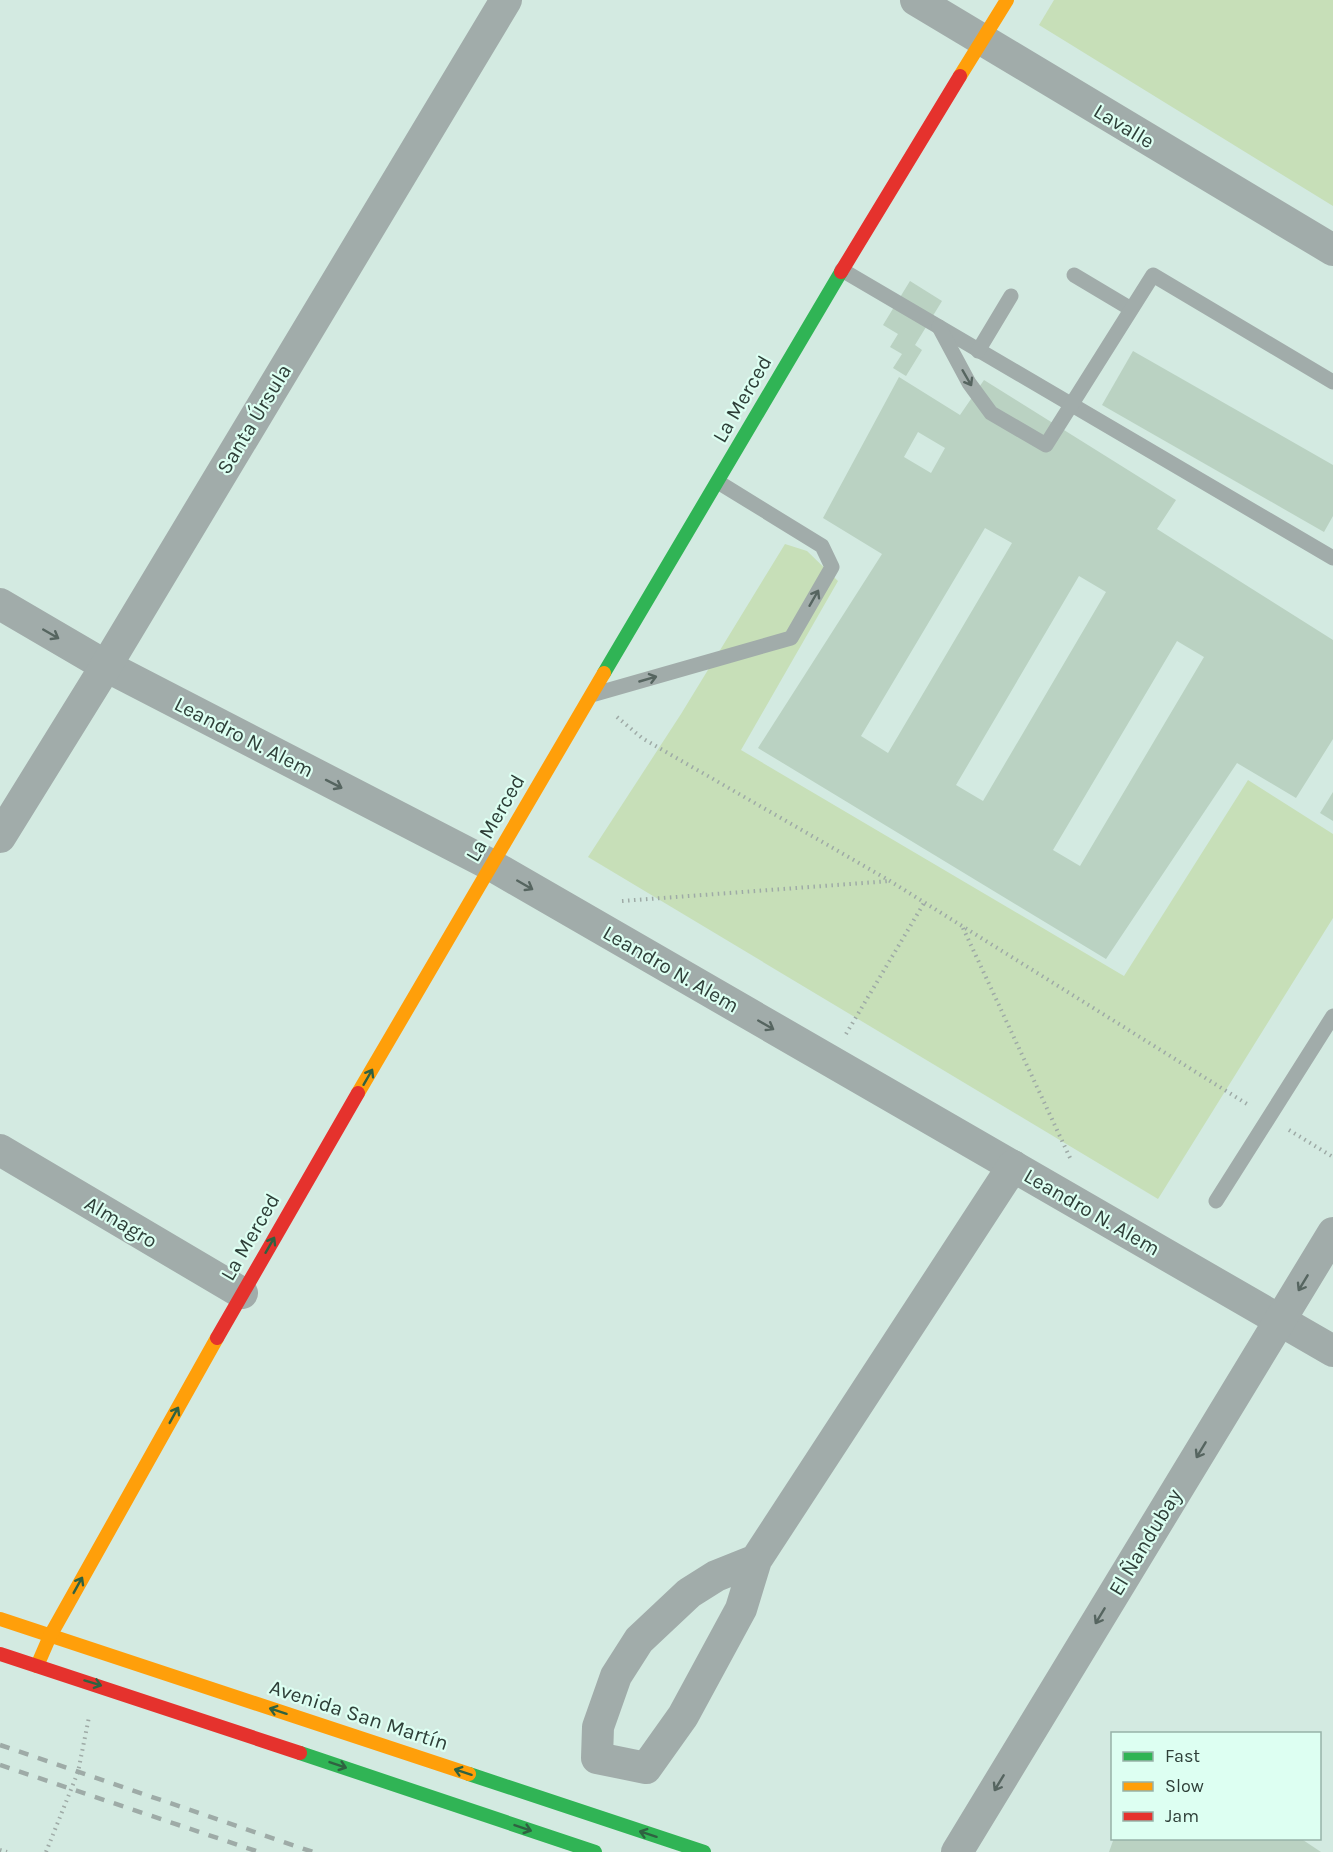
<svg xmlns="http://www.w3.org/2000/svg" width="1333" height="1852" font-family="Karla,sans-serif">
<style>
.green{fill:#c7dfb8}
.building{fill:#bad2c2;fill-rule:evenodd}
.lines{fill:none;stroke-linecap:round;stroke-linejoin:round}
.path{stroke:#9eaaa6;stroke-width:4;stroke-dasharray:1.5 4.5;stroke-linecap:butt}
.lane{stroke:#a1acaa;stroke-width:15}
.street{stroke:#a1acaa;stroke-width:32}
.fast{stroke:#30b455;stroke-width:14}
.slow{stroke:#ff9f0a;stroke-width:14}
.jam{stroke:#e5322d;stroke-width:14}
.rail{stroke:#9eaba7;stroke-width:4.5;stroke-dasharray:10 10;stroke-linecap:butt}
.oneway{stroke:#566560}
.oneway2{stroke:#2f6241}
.labels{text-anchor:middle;stroke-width:4.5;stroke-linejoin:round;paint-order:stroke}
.street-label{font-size:21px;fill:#2e3f38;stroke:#ddfff2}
</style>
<rect width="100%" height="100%" fill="#d3eae1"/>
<g class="green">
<polygon points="1054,0 1333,0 1333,206 1039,25"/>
<polygon points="785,544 807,551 838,581 741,750 1124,976 1248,780 1333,834 1333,918 1158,1199 588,857 681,714"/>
</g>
<g class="building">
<polygon points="910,281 942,301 915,345 922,350 906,376 893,368 902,354 890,347 898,334 883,325"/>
<polygon points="1133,351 1333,465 1333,516 1324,532 1102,405"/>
<path d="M899,377l61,38 24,-35 192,120 -19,29 176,111v99l-37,59 -59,-35 -131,196 -348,-211 124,-194 -59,-36zM918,432l27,16 -14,25 -27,-16zM985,528l27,15 -124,210 -27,-17zM1079,576l27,16 -123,209 -27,-16zM1177,641l27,16 -124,209 -27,-16z"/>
<polygon points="1333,792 1333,821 1320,813"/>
<polygon points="1114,1838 1300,1838 1321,1852 1109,1852"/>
</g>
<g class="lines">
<g class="path">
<polyline points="617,717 642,738 890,881 1247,1104"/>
<polyline points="622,901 890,881"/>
<polyline points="963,928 1071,1160"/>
<polyline points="846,1034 924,903"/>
<polyline points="1289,1130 1333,1157"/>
<polyline points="0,1850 7,1852"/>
<polyline points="46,1852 78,1772 89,1717"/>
</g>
<g class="lane">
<polyline points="842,270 1333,558"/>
<polyline points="1074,275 1131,309"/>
<polyline points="939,327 969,383 991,413 1046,445 1153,275 1333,382"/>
<polyline points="978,351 1011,296"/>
<polyline points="595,694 791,638 832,567 822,546 718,482"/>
<polyline points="1216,1201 1333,1016"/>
</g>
<g class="street">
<polyline points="916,0 1333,250"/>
<polyline points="0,604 106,666 491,865 1333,1351"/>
<polyline points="0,837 106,666 506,0"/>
<polyline points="0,1150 242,1293"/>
<polyline points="756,1560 741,1609 683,1716 646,1768 597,1758 598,1727 616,1676 639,1640 689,1593 716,1576 756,1560 1013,1166"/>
<polyline points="957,1852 1333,1233"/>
</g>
<g class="fast">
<polyline points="604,673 841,272"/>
<polyline points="300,1753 595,1852"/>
<polyline points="469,1774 704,1852"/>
</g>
<g class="slow">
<polyline points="960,76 1007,0"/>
<polyline points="358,1093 604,673"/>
<polyline points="0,1619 469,1774"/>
<polyline points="37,1666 50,1636 217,1338"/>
</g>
<g class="jam">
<polyline points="841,272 960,76"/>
<polyline points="217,1338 358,1093"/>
<polyline points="0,1654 300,1753"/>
</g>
<g class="rail">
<polyline points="0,1745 313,1852"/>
<polyline points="0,1765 259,1852"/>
</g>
</g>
<defs><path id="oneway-shaft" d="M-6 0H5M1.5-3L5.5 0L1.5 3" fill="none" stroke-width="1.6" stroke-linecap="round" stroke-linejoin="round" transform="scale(1.5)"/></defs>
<g class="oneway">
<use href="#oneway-shaft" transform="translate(967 378) rotate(60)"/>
<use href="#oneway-shaft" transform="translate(814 598) rotate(-60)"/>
<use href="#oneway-shaft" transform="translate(51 634) rotate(30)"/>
<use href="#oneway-shaft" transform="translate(648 679) rotate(-16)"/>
<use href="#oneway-shaft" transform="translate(334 784) rotate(27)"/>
<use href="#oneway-shaft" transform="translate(525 885) rotate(30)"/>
<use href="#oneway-shaft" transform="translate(766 1025) rotate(30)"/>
<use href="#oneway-shaft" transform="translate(1303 1283) rotate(121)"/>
<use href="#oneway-shaft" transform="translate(1201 1450) rotate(121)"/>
<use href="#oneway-shaft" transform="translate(1100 1616) rotate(121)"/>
<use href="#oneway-shaft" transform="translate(999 1783) rotate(121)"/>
</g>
<g class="oneway2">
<use href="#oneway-shaft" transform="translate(368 1077) rotate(-60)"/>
<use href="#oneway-shaft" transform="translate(270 1245) rotate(-60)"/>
<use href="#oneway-shaft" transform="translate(174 1415) rotate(-61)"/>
<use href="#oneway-shaft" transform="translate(78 1585) rotate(-61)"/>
<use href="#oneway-shaft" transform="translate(93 1683) rotate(17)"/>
<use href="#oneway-shaft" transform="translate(278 1711) rotate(-162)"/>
<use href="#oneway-shaft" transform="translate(338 1765) rotate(19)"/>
<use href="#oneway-shaft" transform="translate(463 1772) rotate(-162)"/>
<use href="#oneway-shaft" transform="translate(523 1828) rotate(19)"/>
<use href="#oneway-shaft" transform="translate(648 1834) rotate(-162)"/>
</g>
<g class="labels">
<g class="street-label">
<text transform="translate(1124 126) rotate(31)" y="7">Lavalle</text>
<text transform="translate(742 399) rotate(-60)" y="7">La Merced</text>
<text transform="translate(254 419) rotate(-59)" y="7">Santa Úrsula</text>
<text transform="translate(244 737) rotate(27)" y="7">Leandro N. Alem</text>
<text transform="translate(495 818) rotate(-60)" y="7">La Merced</text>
<text transform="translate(671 969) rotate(30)" y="7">Leandro N. Alem</text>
<text transform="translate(1092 1212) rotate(30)" y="7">Leandro N. Alem</text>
<text transform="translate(121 1222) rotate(31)" y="7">Almagro</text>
<text transform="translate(250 1237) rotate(-60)" y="7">La Merced</text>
<text transform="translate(1145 1542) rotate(-59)" y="7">El Ñandubay</text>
<text transform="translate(359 1715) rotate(18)" y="7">Avenida San Martín</text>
</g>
</g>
<rect x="1111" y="1732" width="210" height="108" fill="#ddfff2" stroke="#97b2a8" stroke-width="1.5"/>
<rect x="1123" y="1752" width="30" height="9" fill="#30b455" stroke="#97b2a8" stroke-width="1.5"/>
<text x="1165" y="1762" font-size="18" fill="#2e3f38">Fast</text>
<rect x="1123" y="1782" width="30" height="9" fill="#ff9f0a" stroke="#97b2a8" stroke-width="1.5"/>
<text x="1165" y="1792" font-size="18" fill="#2e3f38">Slow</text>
<rect x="1123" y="1812" width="30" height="9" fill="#e5322d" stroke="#97b2a8" stroke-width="1.5"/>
<text x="1165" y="1822" font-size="18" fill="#2e3f38">Jam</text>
</svg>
